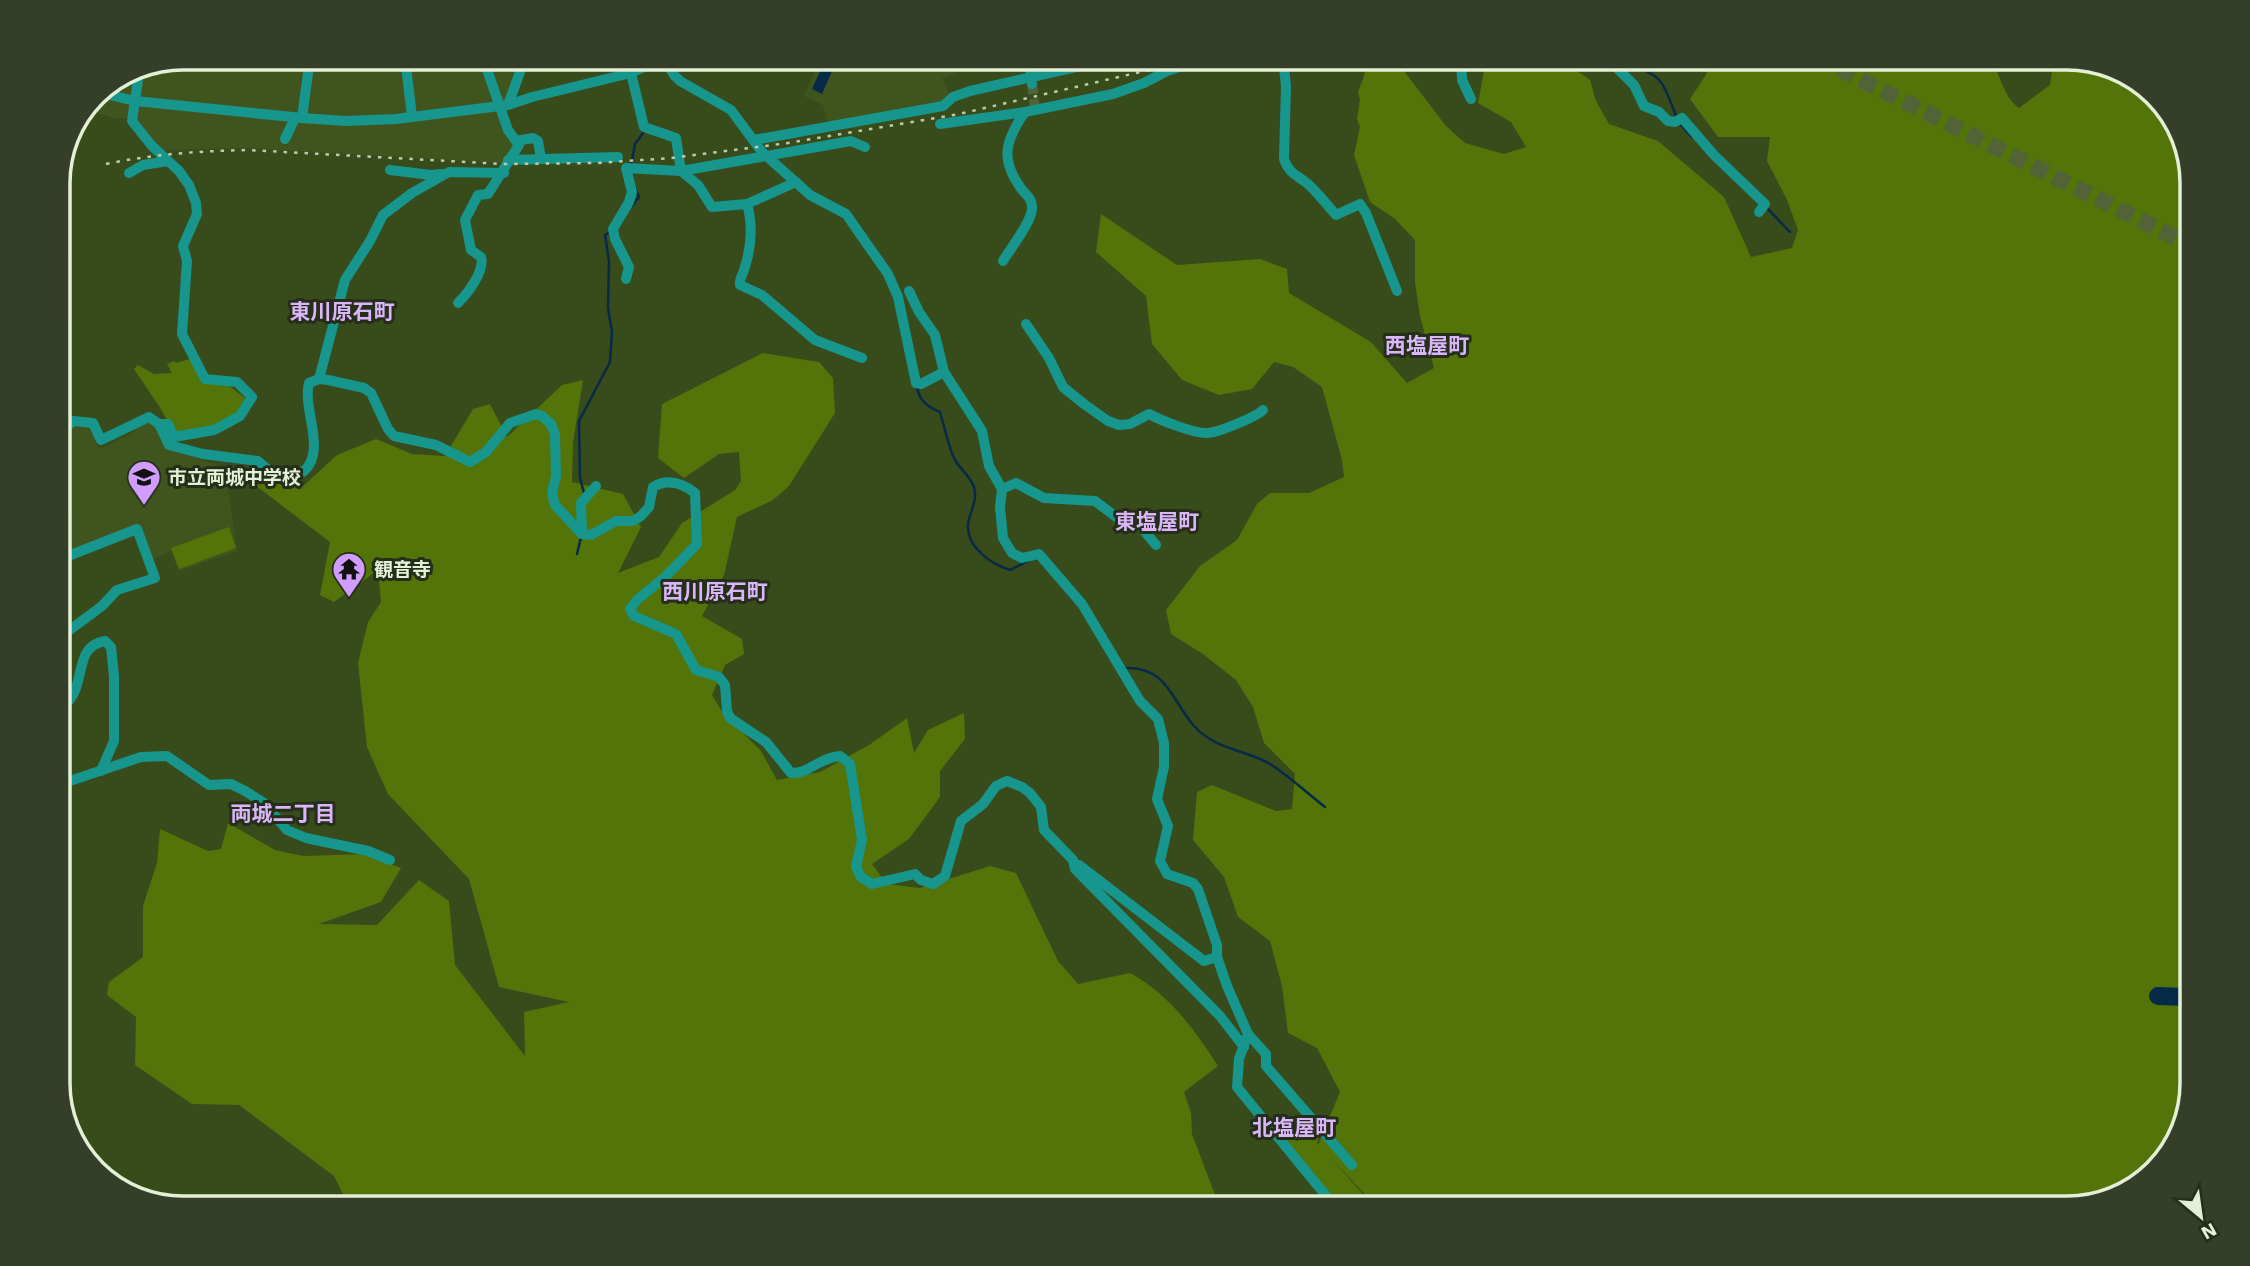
<svg xmlns="http://www.w3.org/2000/svg" width="2250" height="1266" font-family="'Work Sans','Noto Sans JP',sans-serif">
<style>
.built{fill:#40551e}
.green{fill:#527409}
.water{fill:#062a47}
.lines{fill:none;stroke-linecap:round;stroke-linejoin:round}
.stream{stroke:#062a47;stroke-width:2.5}
.river{stroke:#062a47;stroke-width:18}
.minor-tunnel{stroke:#526437;stroke-width:10;stroke-dasharray:10 5;stroke-linecap:butt}
.trunk-tunnel{stroke:#526437;stroke-width:16;stroke-dasharray:16 8;stroke-linecap:butt}
.minor{stroke:#17968d;stroke-width:10}
.rail{stroke:#bccbab;stroke-width:2.5;stroke-dasharray:3.5 7;stroke-linecap:butt}
.labels{text-anchor:middle;stroke-width:6;stroke-linejoin:round;paint-order:stroke}
.poi-label{font-size:19px;font-weight:bold;fill:#e3f0d5;stroke:#252e19;text-anchor:start}
.neighbourhood-label{font-size:21px;font-weight:bold;fill:#d9b6fa;stroke:#252e19}
.rim{fill:none;stroke:#e3f0d5;stroke-width:3.5}
</style>
<rect width="100%" height="100%" fill="#384b1b"/>
<g class="built">
<polygon points="183,58 524,58 505,114 517,141 503,163 251,148 163,150 149,138 134,118 114,118 87,111 95,94 135,67"/>
<polygon points="821,58 955,58 956,59 954,74 942,78 949,93 939,104 828,125 823,105 804,96"/>
<polygon points="145,422 156,425 171,450 218,465 223,484 228,488 237,551 179,571 171,551 152,560 140,526 58,558 58,442 76,425 91,427 98,447 103,448 132,433"/>
</g>
<g class="green">
<path d="M1367,58h27l52,68 19,17 39,11 22,-7 -15,-25 -33,-19 8,-43 8,-2h65l31,22 6,21 13,23 49,17 66,56 27,60 41,-9 6,-18 -11,-30 -20,-39 3,-24h-52l-28,-38 17,-26 -1,-15h280c17,12 13,35 33,50l31,-23 4,-27h13l62,16 42,40 21,61v909l-16,61 -46,46 -62,17h-669l-28,-7 -41,-44 40,45 10,5 -39,1 -62,-73 28,-20 14,17 -4,11 1,2 22,-53 -23,-44 -29,-15 -6,-47 -12,-45 -32,-24 -14,-40 -31,-37 4,-48 15,-7 64,26 16,-2 3,-35 -31,-31 -11,-36 -17,-27 -33,-26 -32,-20 -5,-24 34,-44 37,-26 20,-36 13,-11h39l35,-16 -2,-17 -20,-73 -29,-20 -19,-5 -22,27 -33,6 -37,-15 -30,-36 -6,-48 -50,-44 5,-38 76,51 83,-6 27,10 2,24 82,49 36,41 27,-15 -14,-52 -5,-33v-43l-20,-21 -25,-17 -16,-47 6,-28 -3,-8 3,-19 -2,-8 6,-16z"/>
<path d="M763,353l56,9 14,16 2,35 -46,73 -16,14 -36,17 -13,58 -22,41 40,23 2,15 -19,11 -13,30 9,15 40,41 16,29 43,-8 49,-27 38,-27 7,35 14,-23 36,-17 1,26 -25,32v26l-31,42 -37,25 15,20 33,4 70,-22 26,7 42,88 20,23 52,-11c39,21 65,57 88,93l-34,26 7,21 1,21 28,74h-870l-16,-32 -95,-71 -47,-1 -57,-39 1,-48 -29,-22 2,-13 34,-25v-51l14,-43 3,-34 48,22 13,-2 7,-26 47,27 28,6 61,-2 37,14 -20,34 -62,22 58,1 42,-45 30,21 6,64 70,91 -1,-44 45,-10 -70,-15 -30,-108 -81,-85 -21,-47 -9,-84 10,-41 13,-20 -3,-32 -44,32 -14,-7 10,-53 -79,-60 14,-8 35,15 37,-34 39,-16 36,15 33,2 28,-47 17,-5 17,33 55,-52 21,-5 -10,63 -1,39 51,12 18,33 -23,46 41,-16 23,-34 53,-33 6,-9 -2,-29 -20,2 -35,24 -26,-20 4,-54z"/>
<polygon points="189,359 203,382 228,385 245,398 236,419 213,429 176,436 159,406 134,369 138,365 154,374 172,373 167,364 174,361 176,363"/>
<polygon points="229,527 236,548 179,569 171,548"/>
</g>
<polygon class="water" points="826,58 836,62 822,94 812,89"/>
<g class="lines">
<g class="stream">
<path d="M1616,61c47,15 43,12 61,57"/>
<polyline points="1680,124 1692,137"/>
<polyline points="631,165 635,144 643,133"/>
<polyline points="632,206 639,197 635,188"/>
<polyline points="1766,207 1790,232"/>
<path d="M917,387c2,14 11,20 23,25 5,16 8,34 15,48 6,10 15,16 19,27 4,13 -4,24 -6,37 -2,23 23,40 42,46l18,-9"/>
<polyline points="584,493 580,478 579,421 610,362 612,332 608,308 609,261 605,235 610,232"/>
<polyline points="577,554 581,537"/>
<path d="M1125,668c42,-2 47,33 69,58 23,25 51,23 76,38 19,12 37,29 55,43"/>
</g>
<polyline class="river" points="2158,996 2185,997 2192,1002"/>
<polyline class="minor-tunnel" points="1032,84 1035,110"/>
<polyline class="trunk-tunnel" points="1818,58 2192,246"/>
<g class="minor">
<polyline points="405,58 412,116"/>
<polyline points="664,58 674,75 680,81 731,110 762,152 810,195 846,214 888,274 898,297 916,383 921,384 944,372"/>
<polyline points="1029,58 1032,84"/>
<path d="M1283,58l3,28 -2,73c5,15 13,16 24,25 10,9 19,21 28,31l24,-11 6,9 31,78"/>
<polyline points="1461,58 1462,80 1471,99"/>
<polyline points="1612,58 1617,68 1634,85 1644,106 1659,112 1668,121 1675,122 1682,118 1714,155 1765,204 1759,212"/>
<polyline points="631,73 644,127 676,138 681,171 698,185 712,207 747,204 796,182"/>
<polyline points="97,92 135,101 302,118 345,121 396,119 508,105 532,97 631,73 663,58"/>
<polyline points="508,105 525,58"/>
<polyline points="302,118 310,58"/>
<polyline points="940,124 1025,112"/>
<polyline points="285,139 295,118"/>
<polyline points="754,140 943,106 953,97 970,91 1116,58"/>
<polyline points="516,141 533,138 538,141 541,159"/>
<polyline points="508,160 618,157"/>
<polyline points="390,170 431,175 441,174"/>
<polyline points="129,173 143,165 168,161"/>
<path d="M747,204c6,21 4,45 -3,66 -2,7 -5,8 -4,15l22,10 53,45 47,18"/>
<path d="M1003,261c7,-12 28,-38 29,-52 1,-8 -4,-13 -9,-18 -23,-30 -19,-49 2,-79l88,-18 31,-11 23,-12 40,-13"/>
<polyline points="626,279 629,267 615,239 613,229 629,202 632,192 626,168 681,171 851,141 865,147"/>
<polyline points="909,291 919,312 935,335 944,372 982,431 989,466 1002,489 1000,507 1003,538 1012,553 1022,558 1039,554 1082,604 1140,701 1158,719 1164,743 1164,767 1157,799 1168,826 1160,861 1167,874 1193,883 1198,889 1217,945 1217,957 1227,986 1248,1034 1239,1059 1237,1087 1336,1208"/>
<path d="M458,303c10,-10 27,-32 23,-46l-10,-7 -6,-30 13,-25 10,-1 31,-49 -11,-15 -25,-72"/>
<path d="M1026,324l23,34 14,29 21,17 24,17 11,4 11,-1 19,-10c11,6 46,20 58,19 10,0 49,-16 56,-23"/>
<polyline points="319,379 345,280 370,241 383,215 412,193 449,172 504,173"/>
<path d="M159,424l10,21 34,9 55,7 19,16 12,2c5,-2 11,-5 15,-8 23,-20 -2,-63 5,-88l10,-4 9,1 36,8 7,5 17,36 6,7 42,9 34,17 16,-10 24,-29 26,-9 6,2 9,8 4,10 1,42 -4,17 3,12 27,29 9,1 25,-14h17l8,-5 8,-9 4,-20c15,-9 29,-4 42,6l2,51 -31,32 -29,24 -7,9 4,7 42,18 20,36 23,7 6,8 2,26 3,7 36,24 25,31c18,1 27,-15 49,-17l10,8 12,76 -6,27 5,10 11,7 43,-10 6,6 12,4 12,-8 16,-55 22,-17 13,-18 11,-5 15,6 8,6 11,14 3,23 29,30 2,9 145,147 24,31"/>
<polyline points="58,435 73,421 93,423 101,440 149,417 159,424 168,424 174,437 214,430 240,416 252,397 237,382 205,379 182,334 187,261 183,246 197,214 196,203 189,185 179,171 152,146 132,121 140,66"/>
<polyline points="1002,489 1016,483 1044,498 1095,501 1119,519 1141,527 1156,545"/>
<polyline points="582,534 581,503 596,486"/>
<polyline points="58,560 137,529 155,578 117,590 102,606 67,632 58,667"/>
<path d="M58,710c33,-18 11,-63 47,-69l6,6 3,29v65l-13,30"/>
<polyline points="58,785 141,757 167,756 209,785 231,784 245,791 264,803 287,830 306,838 368,851 390,860"/>
<polyline points="1079,865 1204,961 1217,957"/>
<polyline points="1248,1034 1266,1054 1266,1066 1352,1165"/>
</g>
<path class="rail" d="M106,164c48,-10 94,-13 142,-14l255,14 95,-1 73,-5 117,-15 171,-29 190,-44 38,-12"/>
</g>
<defs>
<symbol id="school-pin" viewBox="-11 -11 22 30"><path d="M0 17L-7.5 6A9.5 9.5 0 1 1 7.5 6Z" fill="#d09dfe" stroke="#252e19"/><path d="M0-5L7-2L0 1L-7-2ZM-4 1L0 2.5L4 1V4Q0 6-4 4Z" fill="#111"/></symbol>
<symbol id="temple-pin" viewBox="-11 -11 22 30"><path d="M0 17L-7.5 6A9.5 9.5 0 1 1 7.5 6Z" fill="#d09dfe" stroke="#252e19"/><path d="M0-6L5-2H3V0L6.5 2.5H4V6H1.5V3h-3V6H-4V2.5H-6.5L-3 0V-2H-5Z" fill="#111"/></symbol>
</defs>
<g fill-rule="evenodd">
<use href="#school-pin" x="125" y="458" width="38" height="52"/>
<use href="#temple-pin" x="330" y="550" width="38" height="52"/>
</g>
<g class="labels">
<g class="poi-label">
<text x="168" y="484">市立両城中学校</text>
<text x="374" y="576">観音寺</text>
</g>
<g class="neighbourhood-label">
<text x="342" y="319">東川原石町</text>
<text x="1427" y="353">西塩屋町</text>
<text x="1157" y="529">東塩屋町</text>
<text x="715" y="599">西川原石町</text>
<text x="283" y="821">両城二丁目</text>
<text x="1294" y="1135">北塩屋町</text>
</g>
</g>
<path d="M0 0H2250V1266H0ZM183 70H2067A113 113 0 0 1 2180 183V1083A113 113 0 0 1 2067 1196H183A113 113 0 0 1 70 1083V183A113 113 0 0 1 183 70Z" fill="#343e28" fill-rule="evenodd"/>
<path class="rim" d="M183 70H2067A113 113 0 0 1 2180 183V1083A113 113 0 0 1 2067 1196H183A113 113 0 0 1 70 1083V183A113 113 0 0 1 183 70Z"/>
<g transform="translate(2201 1217) rotate(151)" stroke="#252e19" stroke-width="5" paint-order="stroke">
<path d="M0-5L12 26L0 18L-12 26Z" fill="#e3f0d5"/>
<text y="-10" font-size="19" font-weight="bold" text-anchor="middle" fill="#e3f0d5">N</text>
</g>
</svg>
